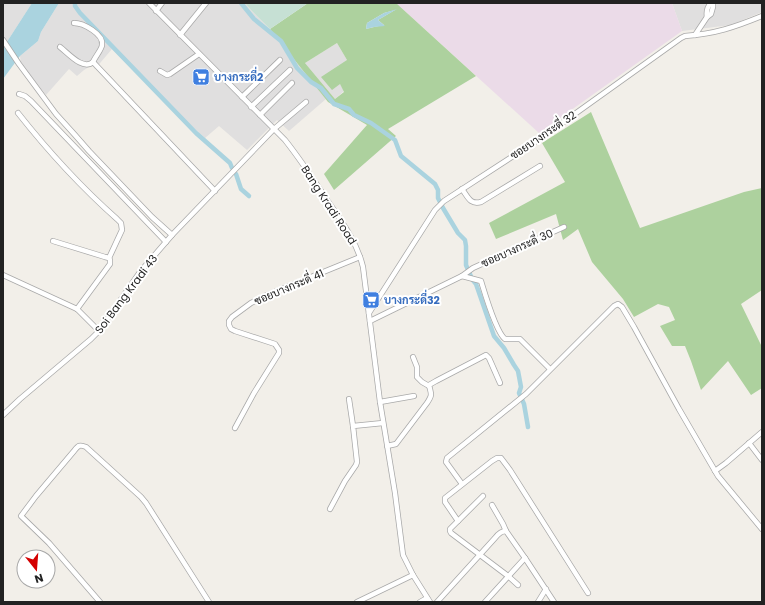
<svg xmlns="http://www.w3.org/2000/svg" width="765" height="605" font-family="Poppins,Sarabun,sans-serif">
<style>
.residential{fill:#e0dfdf}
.industrial{fill:#ebdbe8}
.forest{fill:#add19e;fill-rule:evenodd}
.wetland{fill:#c6e0d4}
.water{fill:#aad3df}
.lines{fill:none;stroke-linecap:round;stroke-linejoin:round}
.canal{stroke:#aad3df;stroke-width:4.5}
.minor-casing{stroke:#a9a9a9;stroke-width:6}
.minor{stroke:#fff;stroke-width:4.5}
.labels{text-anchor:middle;stroke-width:4;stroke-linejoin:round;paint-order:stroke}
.shop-label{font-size:11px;font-weight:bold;fill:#366cbe;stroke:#fff;text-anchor:start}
.street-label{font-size:11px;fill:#222;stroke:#fff}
</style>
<rect width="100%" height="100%" fill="#f2efe9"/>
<g class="residential">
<polygon points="3,3 32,3 3,48"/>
<polygon points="59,3 245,3 252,11 270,29 326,99 289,131 277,120 247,150 219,126 205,138 175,111 112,49 95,69 92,65 84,70 77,76 69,69 46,95 21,64 20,56 38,41 41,32"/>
<polygon points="672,3 762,3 762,12 731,25 682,31"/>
<polygon points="337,43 347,60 340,84 344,91 335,99 305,63"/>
</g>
<polygon class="industrial" points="396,3 672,3 682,31 539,133"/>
<g class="forest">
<path d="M308,3h88l80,73 -88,53 8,7 -62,54 -10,-16 43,-49 -39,-23 -58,-73zM395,10l-17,10 6,5 -10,2 -8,2 1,-6 17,-10zM337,43l10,17 -26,17 11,13 8,-6 4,8 -9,7 -30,-36z"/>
<polygon points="591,112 640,228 744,192 762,188 762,290 741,304 762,347 762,388 751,395 728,361 701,390 691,361 685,346 672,346 660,326 675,320 669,307 658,304 634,317 623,299 592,262 578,229 563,240 556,214 496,239 489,223 565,182 542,143"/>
</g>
<polygon class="wetland" points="245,3 308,3 270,29 252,11"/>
<g class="water">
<polygon points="32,3 59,3 41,32 38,41 20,56 3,79 3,48"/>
<polygon points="397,9 378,20 385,26 374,27 366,29 367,23 384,13"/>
</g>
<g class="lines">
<g class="canal">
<polyline points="75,3 75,6 80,13 196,133 230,163 232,168"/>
<polyline points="241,3 254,19 281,41 297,68 311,82 321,88 334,104 349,109 354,115 371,123 395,140 401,156 435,184 438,190 438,198 443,208 458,233 465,240 466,246 466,265 472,279 476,284 494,336 504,348 514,365 518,371 521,387 519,393 524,404 528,427"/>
<polyline points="236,174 241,189 249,196"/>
</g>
<defs>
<g id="minor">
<path d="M149,3l136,137c15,19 29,40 42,60 15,22 30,42 36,67l17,135 15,91 8,62 10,20 17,27"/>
<polyline points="156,11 162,3"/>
<path d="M707,17c-1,-6 0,-10 4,-14"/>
<path d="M74,23c9,0 30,11 28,22 0,4 -7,12 -9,17"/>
<polyline points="180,35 206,3"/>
<polyline points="695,35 707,17 711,14 713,7 713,3"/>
<polyline points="3,40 19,64 56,114 75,135 89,151 152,217 172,235"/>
<path d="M60,47c8,6 23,24 33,15l122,129"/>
<polyline points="160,71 167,75 170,74 199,54"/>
<polyline points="19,94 25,96 31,101 166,242"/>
<polyline points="242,97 280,60"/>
<polyline points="251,107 290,70"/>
<path d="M18,113c30,38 63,74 99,106l4,4 1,7 -13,28"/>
<polyline points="260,115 292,83"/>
<path d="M462,189c6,8 8,16 19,13l59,-36"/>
<polyline points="53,241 105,257 109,258 110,260 110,264 77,309"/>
<polyline points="3,275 77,309 99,331"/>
<path d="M462,276l19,5c4,13 15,51 24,58h15l30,30"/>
<path d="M369,313l66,-103 9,-9 100,-65 137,-98 4,-2c30,-2 50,-9 77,-20"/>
<polyline points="370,321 462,276 473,268 564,227"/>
<polyline points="413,357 417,367 417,377 422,382 429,386"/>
<polyline points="349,399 353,426"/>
<polyline points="380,402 414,396"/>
<polyline points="3,415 20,399 91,339 99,331 140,272 172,235 274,129 306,102"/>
<polyline points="235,428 254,393 279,353 279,350 275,344 235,331 231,329 229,325 229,321 232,317 251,303 267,295 360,257"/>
<polyline points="749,443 762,460"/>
<path d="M387,446l9,-2 31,-41c6,-9 4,-9 2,-18l7,-4 50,-26 3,3 11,25"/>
<polyline points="715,471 726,463 762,432"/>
<polyline points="462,484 446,462 447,458 526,394 614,306 618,304 622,307 634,327 679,409 718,476 762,529"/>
<polyline points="483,496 450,529 450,531 451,533 508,576 518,585"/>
<polyline points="492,505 503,524 506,531 525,558 554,602"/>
<polyline points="330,509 345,481 356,465 357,462 353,426 383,423"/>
<polyline points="458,521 445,502 445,498 492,461 497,458 501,458 510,470 588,593"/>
<path d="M100,602l-51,-59 -28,-27 15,-20 38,-45c4,-5 5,-7 12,-4l55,50 5,6 63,99"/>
<polyline points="357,602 413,575"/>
<polyline points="420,602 427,598"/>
<path d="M437,602l58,-64c3,-4 6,-7 11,-7"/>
<polyline points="485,602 525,558"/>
<polyline points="538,602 546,589"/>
</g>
</defs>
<use href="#minor" class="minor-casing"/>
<use href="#minor" class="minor"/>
</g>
<defs>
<symbol id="supermarket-square" viewBox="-11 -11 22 22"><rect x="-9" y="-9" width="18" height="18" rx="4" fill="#3f7fe0" stroke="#fff"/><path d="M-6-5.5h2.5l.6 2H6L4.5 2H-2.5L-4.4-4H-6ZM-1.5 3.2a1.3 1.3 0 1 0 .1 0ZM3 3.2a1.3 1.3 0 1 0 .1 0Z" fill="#fff"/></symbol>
</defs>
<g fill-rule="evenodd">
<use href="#supermarket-square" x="191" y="67" width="20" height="20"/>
<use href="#supermarket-square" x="361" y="290" width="20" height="20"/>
</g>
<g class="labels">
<g class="shop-label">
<text x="214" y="81">บางกระดี่2</text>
<text x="384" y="304">บางกระดี่32</text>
</g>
<g class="street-label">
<text transform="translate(543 135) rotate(-34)" y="4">ซอยบางกระดี่ 32</text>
<text transform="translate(329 205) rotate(57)" y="4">Bang Kradi Road</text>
<text transform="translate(517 248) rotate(-24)" y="4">ซอยบางกระดี่ 30</text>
<text transform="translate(289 287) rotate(-23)" y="4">ซอยบางกระดี่ 41</text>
<text transform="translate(126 294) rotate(-53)" y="4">Soi Bang Kradi 43</text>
</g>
</g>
<rect width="765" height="605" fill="none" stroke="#222222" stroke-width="8"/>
<g transform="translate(36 569) rotate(163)"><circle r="19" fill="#ffffff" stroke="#a7a7a7"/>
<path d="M0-3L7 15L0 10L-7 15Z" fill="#d40000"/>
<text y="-6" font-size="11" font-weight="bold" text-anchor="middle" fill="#222222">N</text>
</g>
</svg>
